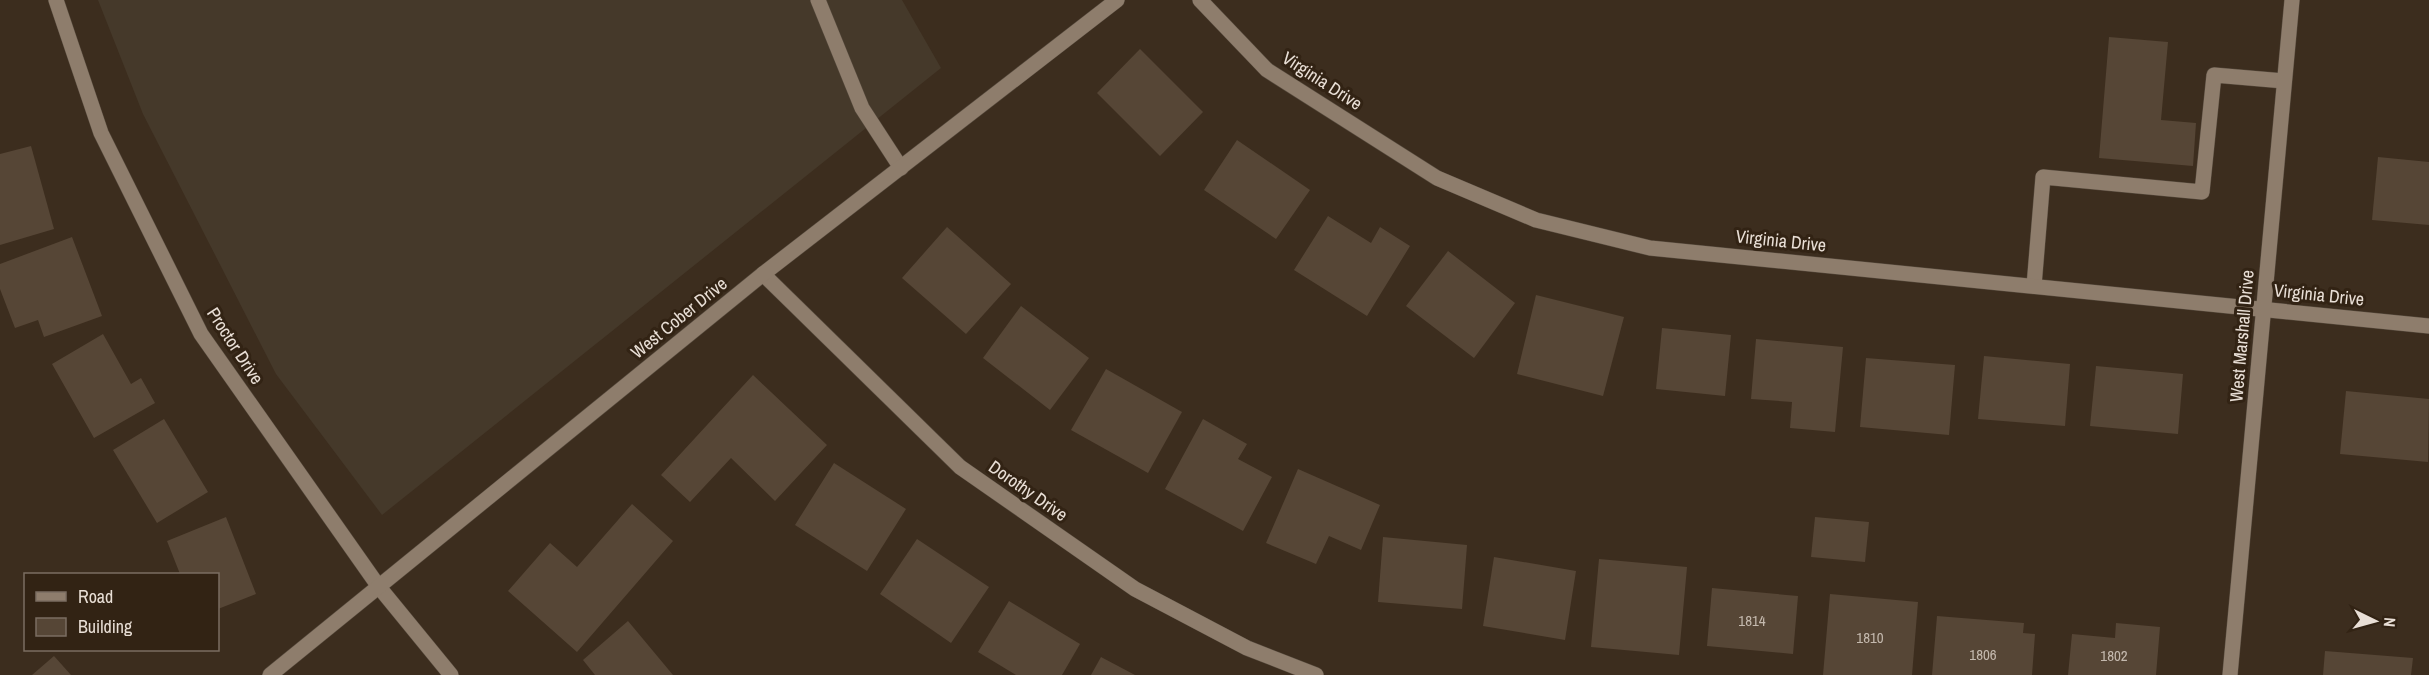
<svg xmlns="http://www.w3.org/2000/svg" width="2429" height="675" font-family="'Archivo Narrow',sans-serif">
<style>
.education{fill:#45392a}
.building{fill:#564636}
.lines{fill:none;stroke-linecap:round;stroke-linejoin:round}
.lane-casing{stroke:#564a3d;stroke-width:16}
.street-casing{stroke:#564a3d;stroke-width:16}
.secondary-casing{stroke:#564a3d;stroke-width:16}
.lane{stroke:#8e7d6c;stroke-width:15}
.street{stroke:#8e7d6c;stroke-width:15}
.secondary{stroke:#8e7d6c;stroke-width:15}
.labels{text-anchor:middle;stroke-width:6;stroke-linejoin:round;paint-order:stroke}
.number-label{font-size:15px;fill:#c4b9ae}
.street-label{font-size:18px;fill:#e9dfd6;stroke:#322314}
</style>
<rect width="100%" height="100%" fill="#3c2d1e"/>
<polygon class="education" points="98,0 902,0 941,68 382,515 276,374 143,114"/>
<g class="building">
<polygon points="2109,37 2168,42 2161,120 2196,123 2193,166 2099,158"/>
<polygon points="1140,49 1203,112 1160,156 1097,93"/>
<polygon points="1237,140 1310,190 1276,239 1204,190"/>
<polygon points="31,146 54,229 0,245 0,154"/>
<polygon points="2378,157 2429,162 2429,225 2372,220"/>
<polygon points="1328,216 1371,243 1380,227 1410,246 1367,316 1294,270"/>
<polygon points="947,227 1011,284 966,334 902,278"/>
<polygon points="72,237 102,316 44,337 38,320 15,328 0,289 0,264"/>
<polygon points="1448,251 1515,303 1474,358 1406,306"/>
<polygon points="1536,295 1624,317 1603,396 1517,374"/>
<polygon points="1021,306 1089,358 1050,410 983,358"/>
<polygon points="1662,328 1731,335 1725,396 1656,389"/>
<polygon points="103,334 131,384 141,378 155,403 94,438 52,364"/>
<polygon points="1756,339 1843,347 1835,432 1790,428 1792,402 1751,399"/>
<polygon points="1984,356 2070,364 2065,426 1978,419"/>
<polygon points="1866,358 1955,365 1949,435 1860,427"/>
<polygon points="2096,366 2183,374 2178,434 2090,426"/>
<polygon points="1106,369 1182,412 1148,473 1071,430"/>
<polygon points="753,375 827,445 775,501 731,458 690,502 661,475"/>
<polygon points="2346,391 2429,399 2428,462 2340,454"/>
<polygon points="164,419 208,492 157,523 113,450"/>
<polygon points="1203,419 1247,444 1238,459 1272,477 1243,531 1165,489"/>
<polygon points="834,463 906,509 867,571 795,525"/>
<polygon points="1298,469 1380,505 1361,550 1329,536 1316,564 1266,543"/>
<polygon points="632,504 673,541 577,652 508,591 550,543 577,567"/>
<polygon points="226,517 256,594 218,609 218,574 180,574 167,541"/>
<polygon points="1815,517 1869,522 1865,562 1811,557"/>
<polygon points="1383,537 1467,545 1462,609 1378,602"/>
<polygon points="917,539 989,587 951,643 880,594"/>
<polygon points="1494,557 1576,571 1565,640 1483,626"/>
<polygon points="1599,559 1687,567 1679,655 1591,647"/>
<polygon points="1712,588 1798,596 1793,654 1707,646"/>
<polygon points="1830,594 1918,602 1912,675 1823,675"/>
<polygon points="1009,601 1080,644 1062,675 1016,675 978,652"/>
<polygon points="1937,616 2024,623 2023,633 2035,634 2032,675 1932,675"/>
<polygon points="628,621 673,675 595,675 583,660"/>
<polygon points="2116,623 2160,627 2156,675 2068,675 2072,634 2115,638"/>
<polygon points="2325,651 2413,658 2411,675 2323,675"/>
<polygon points="54,656 71,675 32,675"/>
<polygon points="1101,657 1135,675 1091,675"/>
</g>
<g class="lines">
<defs>
<g id="lane">
<polyline points="818,0 862,108 901,168"/>
<polyline points="2034,286 2043,177 2202,192 2214,75 2284,81"/>
</g>
<g id="street">
<polyline points="56,0 101,133 201,334 379,587 451,675"/>
<polyline points="1200,0 1267,70 1437,178 1536,220 1650,248 2429,326"/>
<polyline points="763,274 960,467 1135,589 1247,648 1316,675"/>
<polyline points="270,675 763,274 1117,0"/>
</g>
<polyline id="secondary" points="2230,675 2292,0"/>
</defs>
<use href="#lane" class="lane-casing"/>
<use href="#street" class="street-casing"/>
<use href="#secondary" class="secondary-casing"/>
<use href="#lane" class="lane"/>
<use href="#street" class="street"/>
<use href="#secondary" class="secondary"/>
</g>
<g class="labels">
<g class="number-label">
<text x="1752" y="626">1814</text>
<text x="1870" y="643">1810</text>
<text x="1983" y="660">1806</text>
<text x="2114" y="661">1802</text>
</g>
<g class="street-label">
<text transform="translate(1322 81) rotate(33)" y="6">Virginia Drive</text>
<text transform="translate(1781 241) rotate(6)" y="6">Virginia Drive</text>
<text transform="translate(2319 295) rotate(6)" y="6">Virginia Drive</text>
<text transform="translate(679 318) rotate(-39)" y="6">West Cober Drive</text>
<text transform="translate(2242 336) rotate(-85)" y="6">West Marshall Drive</text>
<text transform="translate(235 346) rotate(57)" y="6">Proctor Drive</text>
<text transform="translate(1028 491) rotate(35)" y="6">Dorothy Drive</text>
</g>
</g>
<rect x="24" y="573" width="195" height="78" fill="#322314" stroke="#7b6e62" stroke-width="1.5"/>
<rect x="36" y="592" width="30" height="9" fill="#8e7d6c" stroke="#7b6e62" stroke-width="1.5"/>
<text x="78" y="603" font-size="18" fill="#e9dfd6">Road</text>
<rect x="36" y="618" width="30" height="18" fill="#564636" stroke="#7b6e62" stroke-width="1.5"/>
<text x="78" y="633" font-size="18" fill="#e9dfd6">Building</text>
<g transform="translate(2375 621) rotate(95)" stroke="#322314" stroke-width="4.5" paint-order="stroke">
<path d="M0-4.5L10 22L0 15L-10 22Z" fill="#e9dfd6"/>
<text y="-9" font-size="16" font-weight="bold" text-anchor="middle" fill="#e9dfd6">N</text>
</g>
</svg>
